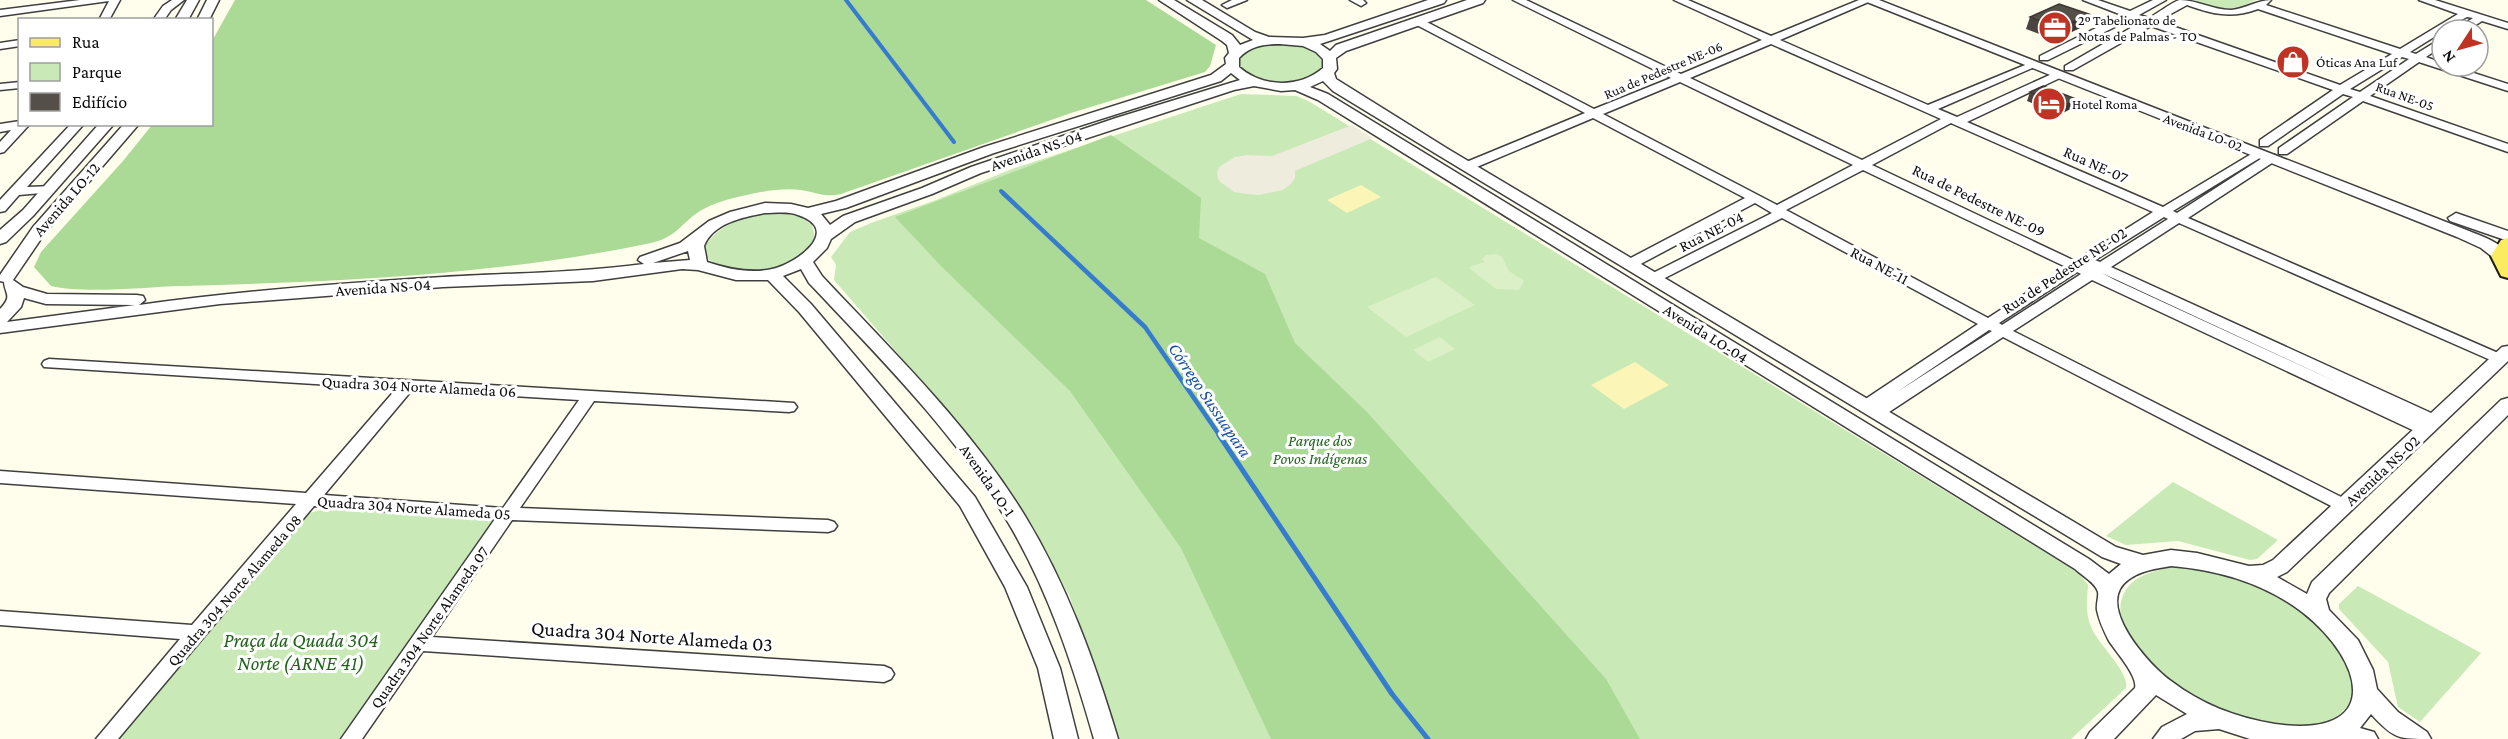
<svg xmlns="http://www.w3.org/2000/svg" width="2508" height="739" font-family="'Crimson Pro',serif">
<style>
.green{fill:#c9e9b6}
.forest{fill:#aada95}
.sand{fill:#fbf6b8}
.pitch{fill:#dcf0c8}
.plaza{fill:#eeecdc}
.lines{fill:none;stroke-linecap:round;stroke-linejoin:round}
.stream-far2{stroke:#377bce;stroke-width:4}
.stream-far1{stroke:#377bce;stroke-width:4.5}
.stream{stroke:#377bce;stroke-width:5}
.minor-casing{stroke:#3f3f3f;stroke-width:3}
.tertiary-casing{stroke:#3f3f3f;stroke-width:3}
.primary-casing{stroke:#1d1d1d;stroke-width:4}
.minor{fill:#fff;fill-rule:evenodd}
.tertiary{fill:#fff;fill-rule:evenodd}
.primary{fill:#faeb61;fill-rule:evenodd}
.wall{fill:#49443f}
.shaded-wall{fill:#3c3733}
.building{fill:#554f49;stroke:#3c3733;stroke-width:1.5}
.labels{text-anchor:middle;stroke-width:6;stroke-linejoin:round;paint-order:stroke}
.far-poi-label{font-size:14px;fill:#0c0c0c;stroke:#fff;text-anchor:start}
.far-street-label{font-size:14px;fill:#0c0c0c;stroke:#fff}
.street-label{font-size:16px;fill:#0c0c0c;stroke:#fff}
.park-label{font-size:16px;font-style:italic;fill:#21651c;stroke:#fff}
.water-label{font-size:18px;font-style:italic;fill:#154e9f;stroke:#fff}
.near-street-label{font-size:20px;fill:#0c0c0c;stroke:#fff}
.near-park-label{font-size:20px;font-style:italic;fill:#21651c;stroke:#fff}
</style>
<rect width="100%" height="100%" fill="#fffeec"/>
<g class="green">
<path d="M2194,0h62c-31,15 -31,10 -62,0z"/>
<path d="M1268,44c20,0 40,-2 55,14v9c-14,21 -76,22 -84,-5 4,-13 17,-15 29,-18z"/>
<path d="M1241,94l56,2 13,6 769,471 9,12c-1,15 -3,27 3,42 7,17 39,46 35,61l-55,51h-957l-9,-38 -36,-106 -48,-82 -83,-113 -104,-120 2,-15 -5,-8 19,-25 21,-9 65,-23 76,-31z"/>
<path d="M779,212l20,4 13,9 3,13c-21,35 -76,45 -108,20l-2,-12c18,-26 44,-31 74,-34z"/>
<polygon points="2173,482 2278,540 2257,559 2250,560 2178,541 2126,545 2106,536"/>
<polygon points="336,506 495,519 493,528 347,739 112,739 306,514"/>
<path d="M2189,567c24,3 49,9 70,19 34,15 123,78 86,123 -19,22 -56,20 -81,14 -38,-10 -72,-22 -102,-47 -58,-47 -61,-109 27,-109z"/>
<polygon points="2358,586 2481,653 2420,722 2398,707 2388,662 2339,609 2339,604"/>
</g>
<g class="forest">
<path d="M235,0h911l70,45 -6,21 -5,6 -134,41 -230,81c-16,4 -26,-2 -40,-4 -18,-2 -37,1 -54,5 -16,3 -34,8 -47,16 -20,13 -23,26 -49,32 -153,32 -313,39 -469,43 -37,1 -97,8 -131,0l-17,-19 7,-15 82,-91 29,-36 60,-1v-83z"/>
<polygon points="1111,135 1201,198 1199,238 1265,274 1295,343 1367,412 1606,679 1640,739 1271,739 1181,548 1070,391 942,267 895,217"/>
</g>
<g class="sand">
<polygon points="1361,185 1381,197 1347,213 1327,200"/>
<polygon points="1635,362 1669,385 1624,409 1591,385"/>
</g>
<g class="pitch">
<polygon points="1497,254 1502,257 1509,271 1524,281 1519,290 1496,289 1470,269 1469,267 1485,262 1482,259 1486,255"/>
<polygon points="1436,277 1475,305 1406,337 1367,307"/>
<polygon points="1440,337 1455,349 1428,362 1413,350"/>
</g>
<polygon class="plaza" points="1352,125 1373,138 1295,171 1295,178 1291,184 1283,190 1259,195 1246,194 1234,192 1219,181 1217,174 1219,167 1235,157 1247,155 1272,156"/>
<g class="lines">
<g class="stream-far2">
<polyline points="846,0 954,142"/>
<polyline points="1001,191 1004,194"/>
</g>
<polyline class="stream-far1" points="1003,193 1145,327 1220,436"/>
<polyline class="stream" points="1219,435 1392,694 1428,739"/>
<defs>
<g id="minor">
<polygon points="80,0 120,0 109,20 99,20 109,1 0,16 0,10"/>
<polygon points="172,0 184,0 171,10 164,20 153,20 163,6"/>
<polygon points="1232,0 1247,0 1227,8 1222,5"/>
<polygon points="1350,0 1363,0 1366,3 1361,6"/>
<path d="M1513,0h13l155,74 81,-34 -88,-40h14l83,36 88,-36h14l-93,40 148,65 102,-42 4,-1 5,3 -101,44 19,8 97,-44h8v4l-95,45 196,85 90,-54h8l2,3 -90,55 4,2 90,-58h8v6l-87,57 317,138 2,3 -2,3h-10l-316,-139 -68,44 329,150 2,4 -2,4h-10l3,4 -2,4h-12l-327,-153 -79,51 338,171 2,4 -2,4h-12l-336,-173 -120,79h-12v-6h-10l-3,-4 3,-4 117,-78 -196,-106 -123,63h-10l-2,-3 2,-3 123,-62 -17,-10 -120,64h-10l-2,-3 2,-3 120,-63 -152,-80 -121,51h-8l-2,-3 2,-3 121,-50 -172,-90v-4h8l173,90 77,-31zM1771,44l152,67 18,8 -79,41 -172,-82zM1680,82l173,83 -76,40 -174,-91zM1951,123l2,1 200,88 -78,49 -203,-96zM1863,170l203,97 -78,51 -202,-108zM2164,217l4,2 -68,43 -5,-2zM2077,272l4,2 -79,51 -3,-2zM2102,273l241,112 -228,-105zM1989,330l3,1 -95,61z"/>
<path d="M2083,0h15l32,11 23,-11h13l-27,15 10,3c9,-5 25,-17 31,-18 17,0 33,10 51,10 14,-1 26,-10 40,-10l-5,5 134,44 58,-35 -39,-14h16l73,23v6l-26,-8 -14,9h-13l18,-12 -6,-1 -25,13v2l-32,20 6,2 26,-16v8l-16,11 16,6v3h10l56,18v7l-89,-29 -49,34 138,48v8l-145,-51 -76,53h-8v-6l74,-51 -10,-3 -75,52h-8v-6l73,-50 -182,-64 -78,44h-8v-4l76,-44 -10,-3 -83,41h-8v-4l82,-41zM2187,5c25,9 44,14 71,4l134,45 -52,31 -182,-64zM2402,57l7,2 -49,33 -10,-3z"/>
<polygon points="20,40 20,46 0,49 0,43"/>
<polygon points="20,82 20,88 0,90 0,84"/>
<polygon points="20,121 20,124 29,125 4,152 0,153 0,142 11,130 0,132 0,124"/>
<polygon points="71,124 84,124 27,187 53,186 55,189 53,192 19,195 5,211 0,212 0,200"/>
<path d="M49,359l745,44 3,4 -3,4 -5,1 -195,-11 -74,107 308,12 6,2 3,4 -3,4 -6,2 -316,-12 -80,117 452,29 7,3 3,5 -3,5 -7,3 -461,-31 -61,88h-21l154,-220 -181,-13 -196,233h-22l84,-100 -180,-14v-14l192,14 104,-121 -296,-21v-12l306,22 90,-104 -352,-22 -2,-3 2,-3zM412,390l167,10 -76,108 -179,-13z"/>
</g>
<g id="tertiary">
<polygon points="187,0 199,0 188,20 175,20"/>
<polygon points="207,0 219,0 209,20 197,20"/>
<path d="M1159,0h15l58,35 8,10 13,-5 -66,-40h15l53,32 14,5 34,1 22,-3 103,-35h18l-2,3 -124,41 10,7 6,-6 131,-45h18l-2,3 -137,48 -10,7 1,11 -3,4 2,6 112,70 668,398 27,8 28,-5 26,3 52,13 14,-1 10,-5 229,-213 6,-1v15l-221,211 -10,5 30,17 5,-12 189,-182 7,-2v17l-179,178 -3,6 3,11 29,30 15,30 4,19 21,23 29,20 4,7c-33,0 -37,0 -60,-25l-11,14 14,4 4,7h-128l-31,-10 -24,2 -14,8h-28l9,-12 25,-13 -31,-19 -42,44h-28l4,-7 45,-44c3,-12 -19,-36 -26,-47 -5,-10 -10,-20 -12,-31 -1,-6 2,-13 1,-18 -2,-9 -17,-17 -23,-23l-757,-469 -23,-10 -14,1 -27,-5 -20,4 -253,83 -49,21 -77,28 -24,17 -4,9 -14,14 9,14c71,76 148,150 203,240 42,69 70,146 93,223h-24c-21,-74 -46,-149 -85,-215 -53,-90 -129,-166 -200,-241l-8,-14 -18,7 28,28 164,193 52,90 33,81 18,71h-24l-16,-71 -33,-81 -45,-81 -161,-194 -31,-32h-32l-38,-10 -16,-1 -89,12 -150,6 -223,17 -220,29v-24c13,-14 5,-14 4,-27l-4,-1v-6l33,-48 91,-103h15l-94,109 -32,47 10,7 24,7 90,1 6,1 2,4 -6,5c101,-14 203,-22 304,-28 67,-4 134,-4 201,-13l-6,-4 2,-3 40,-14 29,-22 21,-9 35,-9 26,1 17,4 28,-7 148,-54 227,-72 15,-11 -1,-6 4,-5 -2,-8 -5,-4zM1280,44l23,2 13,6 7,7v9c-23,20 -60,20 -84,-1v-9c11,-12 25,-14 41,-14zM1231,73l9,7 -124,38 -145,49 -49,21 -79,28 -13,9 -9,-11 25,-6 148,-55 227,-72zM1323,81l10,10 105,64 664,402 19,7 -12,10 -20,-15 -761,-465 -18,-7zM765,213c10,0 23,-2 33,2 45,15 -2,49 -26,54 -22,5 -44,0 -65,-7l-3,-16c9,-23 39,-29 61,-33zM688,251l2,9 -37,3zM24,298l22,6 89,1 -128,17 14,-15zM2171,566c47,4 93,17 131,46 64,50 81,127 -27,112 -38,-6 -74,-20 -104,-43 -22,-16 -77,-76 -43,-101 13,-10 28,-11 43,-14z"/>
<path d="M1862,0h17l590,231c12,5 36,12 39,27l-7,3 -6,-2 -14,-11 -24,-11z"/>
<polygon points="99,124 114,124 33,216 6,242 0,244 0,230 23,210"/>
<polygon points="2456,213 2508,231 2508,241 2450,221 2448,218"/>
</g>
<polygon id="primary" points="2508,238 2508,278 2501,276 2491,256 2501,240"/>
</defs>
<use href="#minor" class="minor-casing"/>
<use href="#tertiary" class="tertiary-casing"/>
<use href="#primary" class="primary-casing"/>
<use href="#minor" class="minor"/>
<use href="#tertiary" class="tertiary"/>
<use href="#primary" class="primary"/>
</g>
<g class="wall">
<polygon points="2030,17 2084,26 2055,40 2026,29"/>
<polygon points="2030,92 2076,99 2072,108 2059,115 2027,101"/>
</g>
<g class="shaded-wall">
<polygon points="2089,14 2084,26 2055,40 2059,28"/>
<polygon points="2076,99 2072,108 2059,115 2063,106"/>
</g>
<g class="building">
<polygon points="2059,4 2089,14 2059,28 2030,17"/>
<polygon points="2043,86 2076,99 2063,106 2030,92"/>
</g>
<defs>
<symbol id="office-disc" viewBox="-11 -11 22 22"><circle r="9.5" fill="#be3323" stroke="#fff"/><path d="M-6-3h4V-5.5h4V-3h4V5H-6ZM-1-4.5V-3h2v-1.5ZM-6 0V1H6V0Z" fill="#fff"/></symbol>
<symbol id="shop-disc" viewBox="-11 -11 22 22"><circle r="9.5" fill="#be3323" stroke="#fff"/><path d="M-5-2.5h2.3a2.7 3.5 0 0 1 5.4 0H5L5.5 6h-11ZM-1.5-2.5h3a1.5 2.3 0 0 0-3 0Z" fill="#fff"/></symbol>
<symbol id="hotel-disc" viewBox="-11 -11 22 22"><circle r="9.5" fill="#be3323" stroke="#fff"/><path d="M-6-4.5h1.5V1H6V5H4.5V3h-9V5H-6ZM-4 0a1.8 1.8 0 1 1 3.6 0ZM.5 0V-2.5h3Q6-2.5 6 0Z" fill="#fff"/></symbol>
</defs>
<g fill-rule="evenodd">
<use href="#office-disc" x="2036" y="9" width="38" height="38"/>
<use href="#shop-disc" x="2274" y="43" width="38" height="38"/>
<use href="#hotel-disc" x="2030" y="85" width="38" height="38"/>
</g>
<g class="labels">
<g class="far-poi-label">
<text x="2078" y="25">2º Tabelionato de<tspan x="2078" dy="16">Notas de Palmas - TO</tspan></text>
<text x="2316" y="67">Óticas Ana Luf</text>
<text x="2072" y="109">Hotel Roma</text>
</g>
<g class="far-street-label">
<text transform="translate(1663 70) rotate(-23)" y="5">Rua de Pedestre NE-06</text>
<text transform="translate(2405 96) rotate(20)" y="5">Rua NE-05</text>
<text transform="translate(2203 132) rotate(21)" y="5">Avenida LO-02</text>
</g>
<g class="street-label">
<text transform="translate(1036 150) rotate(-19)" y="6">Avenida NS-04</text>
<text transform="translate(2096 164) rotate(24)" y="6">Rua NE-07</text>
<text transform="translate(66 199) rotate(-49)" y="6">Avenida LO-12</text>
<text transform="translate(1979 200) rotate(26)" y="6">Rua de Pedestre NE-09</text>
<text transform="translate(1711 231) rotate(-27)" y="6">Rua NE-04</text>
<text transform="translate(1880 265) rotate(28)" y="6">Rua NE-11</text>
<text transform="translate(2064 270) rotate(-33)" y="6">Rua de Pedestre NE-02</text>
<text transform="translate(383 287) rotate(-4)" y="6">Avenida NS-04</text>
<text transform="translate(1706 333) rotate(32)" y="6">Avenida LO-04</text>
<text transform="translate(419 386) rotate(3)" y="6">Quadra 304 Norte Alameda 06</text>
<text transform="translate(2382 470) rotate(-43)" y="6">Avenida NS-02</text>
<text transform="translate(988 480) rotate(55)" y="6">Avenida LO-1</text>
<text transform="translate(414 507) rotate(4)" y="6">Quadra 304 Norte Alameda 05</text>
<text transform="translate(234 590) rotate(-49)" y="6">Quadra 304 Norte Alameda 08</text>
<text transform="translate(429 627) rotate(-55)" y="6">Quadra 304 Norte Alameda 07</text>
</g>
<g class="park-label">
<text x="1320" y="446">Parque dos<tspan x="1320" dy="18">Povos Indígenas</tspan></text>
</g>
<g class="water-label">
<text transform="translate(1210 400) rotate(56)" y="6">Córrego Sussuapara</text>
</g>
<g class="near-street-label">
<text transform="translate(652 636) rotate(4)" y="7">Quadra 304 Norte Alameda 03</text>
</g>
<g class="near-park-label">
<text x="301" y="647">Praça da Quada 304<tspan x="301" dy="23">Norte (ARNE 41)</tspan></text>
</g>
</g>
<rect x="18" y="18" width="195" height="108" fill="#ffffff" stroke="#9e9e9e" stroke-width="1.5"/>
<rect x="30" y="38" width="30" height="9" fill="#faeb61" stroke="#9e9e9e" stroke-width="1.5"/>
<text x="72" y="48" font-size="18" fill="#0c0c0c">Rua</text>
<rect x="30" y="63" width="30" height="18" fill="#c9e9b6" stroke="#9e9e9e" stroke-width="1.5"/>
<text x="72" y="78" font-size="18" fill="#0c0c0c">Parque</text>
<rect x="30" y="93" width="30" height="18" fill="#554f49" stroke="#9e9e9e" stroke-width="1.5"/>
<text x="72" y="108" font-size="18" fill="#0c0c0c">Edifício</text>
<g transform="translate(2460 48) rotate(234)"><circle r="28" fill="#ffffff" stroke="#9e9e9e" stroke-width="1.5"/>
<path d="M0-4.5L10 22L0 15L-10 22Z" fill="#be3323"/>
<text y="-9" font-size="16" font-weight="bold" text-anchor="middle" fill="#0c0c0c">N</text>
</g>
</svg>
